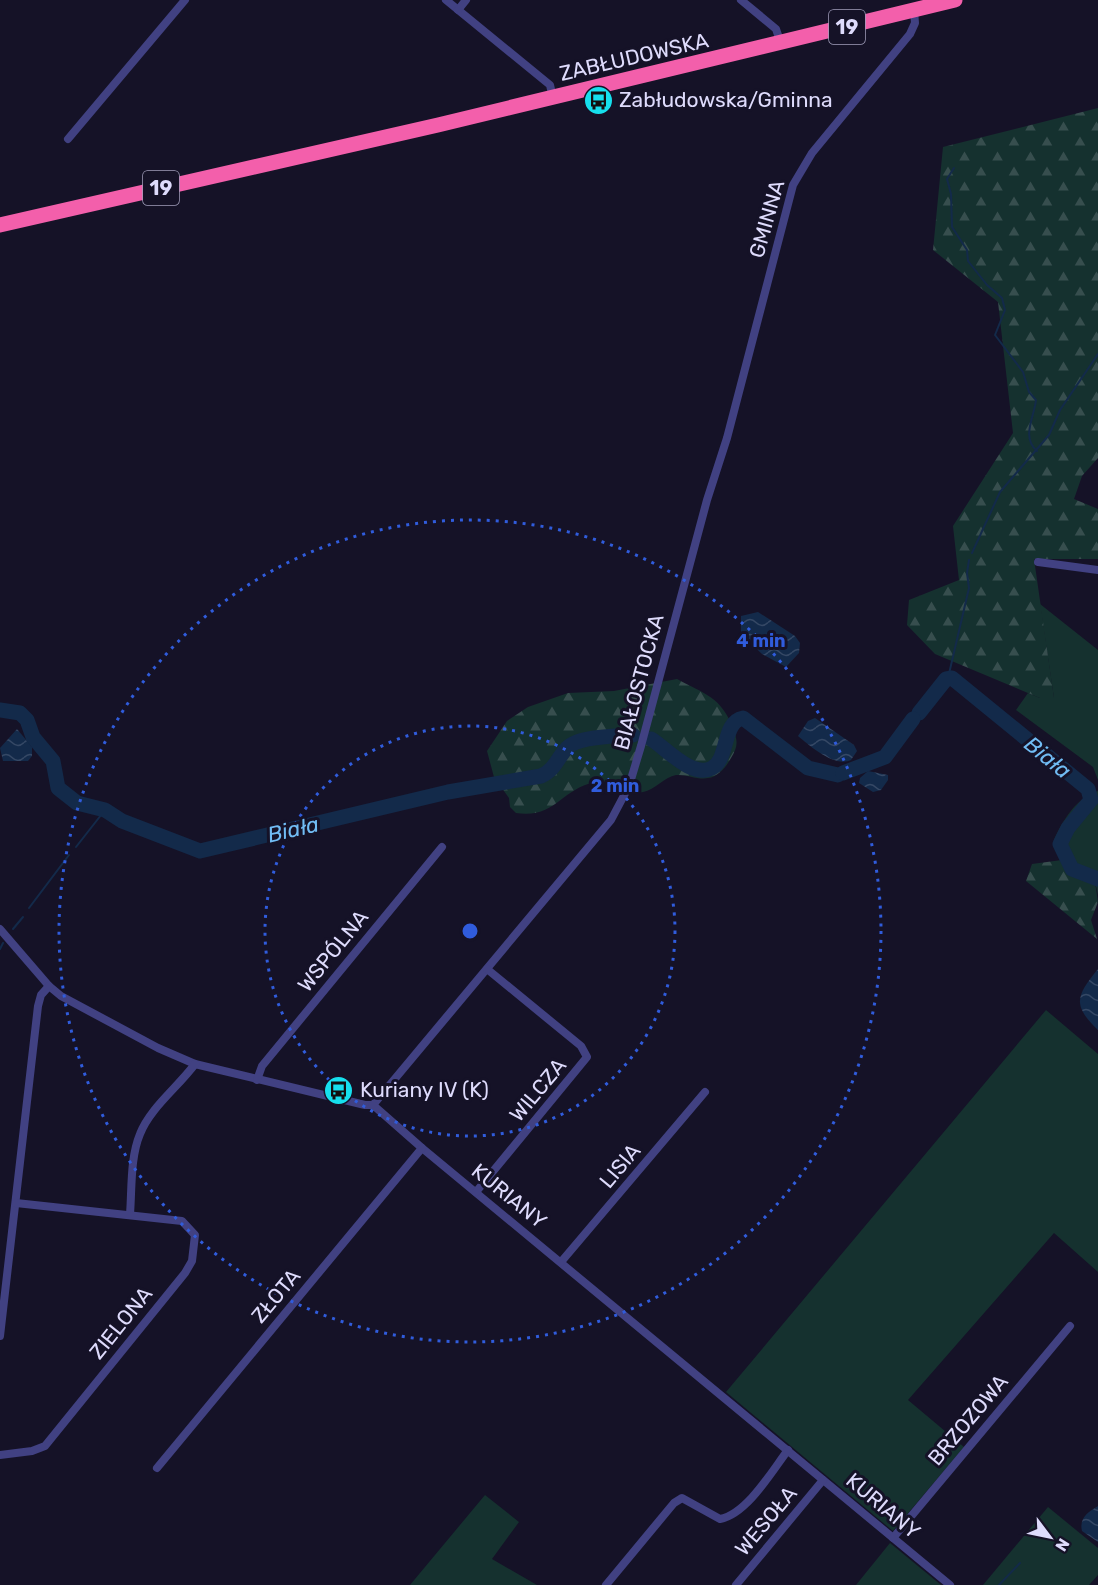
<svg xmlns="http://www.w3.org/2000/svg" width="1098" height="1585" font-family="Rubik,sans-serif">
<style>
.green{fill:#15312f}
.forest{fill:url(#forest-firs)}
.water{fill:url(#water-waves)}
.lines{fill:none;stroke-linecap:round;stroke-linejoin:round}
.stream{stroke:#132a4a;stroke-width:2}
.river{stroke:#132a4a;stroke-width:15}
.street{stroke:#414182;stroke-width:8}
.highway{stroke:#f35fab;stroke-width:15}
.ring{fill:none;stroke:#305cdc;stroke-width:3;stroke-dasharray:3 6}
.labels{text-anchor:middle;stroke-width:6;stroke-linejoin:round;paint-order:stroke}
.shield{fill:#151227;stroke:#a29fbc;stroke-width:1.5}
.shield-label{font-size:20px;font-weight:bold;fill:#dedbfc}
.street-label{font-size:21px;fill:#dedbfc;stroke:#151227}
.poi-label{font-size:21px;fill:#dedbfc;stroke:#151227;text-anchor:start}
.water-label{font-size:22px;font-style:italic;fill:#71bcf4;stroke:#151227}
.centre{fill:#305cdc;stroke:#151227;stroke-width:3}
.ring-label{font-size:18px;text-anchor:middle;font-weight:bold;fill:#305cdc;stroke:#151227;stroke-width:6;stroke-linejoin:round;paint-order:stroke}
</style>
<defs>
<pattern id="forest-firs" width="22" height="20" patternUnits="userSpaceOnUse" patternTransform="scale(1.5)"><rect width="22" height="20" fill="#15312f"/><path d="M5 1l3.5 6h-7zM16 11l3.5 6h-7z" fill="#374e4e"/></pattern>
<pattern id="water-waves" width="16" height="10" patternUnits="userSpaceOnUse" patternTransform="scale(1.5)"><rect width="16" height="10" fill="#132a4a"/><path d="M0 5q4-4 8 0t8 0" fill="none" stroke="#354865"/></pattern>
</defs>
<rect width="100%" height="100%" fill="#151227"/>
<g class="green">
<polygon points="1040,604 1098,650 1098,780 1093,767 1016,710 1028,693 1040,698 1054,698"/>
<path d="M1098,791v104l-3,-13 -25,-7 -16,-35c8,-19 24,-44 44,-49z"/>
<polygon points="1046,1010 1098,1054 1098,1272 1054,1233 908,1400 964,1447 893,1531 726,1392"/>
<polygon points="485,1495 519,1522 492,1559 537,1585 410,1585"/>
<polygon points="1048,1507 1098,1548 1098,1575 1089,1585 983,1585"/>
<polygon points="890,1543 941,1585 856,1585"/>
</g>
<g class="forest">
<polygon points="1098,108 1098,458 1082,476 1074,499 1098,509 1098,559 1034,559 1054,698 1040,698 935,654 907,625 909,600 959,580 953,526 1013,433 998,302 933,250 943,147"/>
<path d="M677,679c28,15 44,18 56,49 5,13 5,19 -2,30 -5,9 -13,19 -23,20 -10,2 -22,-4 -32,-3 -12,2 -21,15 -33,17 -17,2 -32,-13 -48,-10 -34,7 -40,37 -79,31l-6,-6 -1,-9 -15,-21 -7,-26 20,-30 21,-14 40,-14 46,-2z"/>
<polygon points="1062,860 1070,875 1095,882 1098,902 1091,920 1097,939 1026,881 1032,864"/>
</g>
<g class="water">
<polygon points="758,612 795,636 800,643 799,653 786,667 762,654 741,634 741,616"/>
<path d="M815,718l39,27 3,6 -6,9c-16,8 -41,-14 -53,-24l10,-15z"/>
<polygon points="17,729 32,747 32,756 28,761 3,761 0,748"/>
<polygon points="868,771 888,775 888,780 881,790 873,792 859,783 860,778"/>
<path d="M1098,969v61c-26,-25 -22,-34 0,-61z"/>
<path d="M1098,1506v36l-16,-11c-3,-13 6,-19 16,-25z"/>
</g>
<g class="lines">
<g class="stream">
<path d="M954,168l-7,11 4,15 1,33 15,23 1,11 19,24 15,13 3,12 -10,25 28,37 6,20 7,8c-2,18 -15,37 1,51"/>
<polyline points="972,553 1000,492 1049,435 1060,410 1098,354"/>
<polyline points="948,678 969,588 967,573 969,560"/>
<polyline points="76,847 105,810"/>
<polyline points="29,908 69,855"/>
<polyline points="13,929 23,917"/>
<polyline points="0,949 3,943"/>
<polyline points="999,1585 1020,1563"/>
</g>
<g class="river">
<path d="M0,710l20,3 7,7 6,17 20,24 5,27 19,15 28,7 17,11 78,30 248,-59 93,-16c14,-6 17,-19 26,-28 11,-12 50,-12 66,-13"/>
<polyline points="919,713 946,679 952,678 1088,789 1091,800 1068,828 1060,844 1072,869 1098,879"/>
<path d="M651,739c14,8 41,40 61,29 17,-9 10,-46 31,-50l65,50 30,7"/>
<polyline points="843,773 885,757 913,719"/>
</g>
<g class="street">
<polyline points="446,0 550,85 553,98"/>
<polyline points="741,0 776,29 781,44"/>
<polyline points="458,10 466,0"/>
<polyline points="68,139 185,0"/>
<polyline points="1038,562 1098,570"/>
<polyline points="0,929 49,986 61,996 158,1048 195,1064 365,1105 373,1105"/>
<polyline points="257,1080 262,1066 442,847"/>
<polyline points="373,1105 611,820 629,786 641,746 707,500 727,438 793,185 812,153 910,34 915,23 914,10"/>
<polyline points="373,1105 422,1148 950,1585"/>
<polyline points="476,1192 587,1057 581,1046 487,969"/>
<path d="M130,1214c2,-25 0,-56 10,-80 10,-26 38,-47 55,-70"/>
<polyline points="561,1262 705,1092"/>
<polyline points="0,1336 38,1006 41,995 49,986"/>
<polyline points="0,1455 32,1451 45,1446 185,1273 192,1261 195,1235 182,1221 16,1203"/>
<polyline points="157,1468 422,1148"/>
<polyline points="893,1538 1070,1326"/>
<path d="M606,1585l68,-82 8,-5 38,21c27,-5 52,-48 68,-69"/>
<polyline points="736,1585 823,1480"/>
</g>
<polyline class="highway" points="0,225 438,125 955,0"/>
</g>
<g class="ring">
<circle cx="470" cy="931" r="205"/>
<circle cx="470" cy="931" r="411"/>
</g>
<defs>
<symbol id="bus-disc" viewBox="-11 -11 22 22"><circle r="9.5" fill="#16dfed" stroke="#151227"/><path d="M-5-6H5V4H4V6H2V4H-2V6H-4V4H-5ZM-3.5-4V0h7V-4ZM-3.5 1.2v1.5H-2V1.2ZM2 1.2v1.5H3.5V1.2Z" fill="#111"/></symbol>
</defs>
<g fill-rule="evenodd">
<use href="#bus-disc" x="582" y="84" width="33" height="33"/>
<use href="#bus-disc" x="322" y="1074" width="33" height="33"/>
</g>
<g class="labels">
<g class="shield">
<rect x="829" y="10" width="36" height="34" rx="4.5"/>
<rect x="143" y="171" width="36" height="34" rx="4.5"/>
</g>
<g class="shield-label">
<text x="847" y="34">19</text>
<text x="161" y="195">19</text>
</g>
<g class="street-label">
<text transform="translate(634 57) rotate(-13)" y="7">ZABŁUDOWSKA</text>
<text transform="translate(767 219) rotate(-74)" y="7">GMINNA</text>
<text transform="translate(639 682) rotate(-75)" y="7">BIAŁOSTOCKA</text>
<text transform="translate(333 951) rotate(-51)" y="7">WSPÓLNA</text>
<text transform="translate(538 1090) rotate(-50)" y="7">WILCZA</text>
<text transform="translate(620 1166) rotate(-50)" y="7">LISIA</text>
<text transform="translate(509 1196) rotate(39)" y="7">KURIANY</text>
<text transform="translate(276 1296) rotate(-50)" y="7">ZŁOTA</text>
<text transform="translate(121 1323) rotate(-51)" y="7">ZIELONA</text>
<text transform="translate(968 1420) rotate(-50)" y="7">BRZOZOWA</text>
<text transform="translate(883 1506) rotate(40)" y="7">KURIANY</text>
<text transform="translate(766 1521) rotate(-50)" y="7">WESOŁA</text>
</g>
<g class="poi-label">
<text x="619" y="107">Zabłudowska/Gminna</text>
<text x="360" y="1097">Kuriany IV (K)</text>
</g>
<g class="water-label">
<text transform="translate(1048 757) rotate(39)" y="8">Biała</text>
<text transform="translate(293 829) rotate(-13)" y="8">Biała</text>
</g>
</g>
<circle cx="470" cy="931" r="9" class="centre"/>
<g class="ring-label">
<text x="761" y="647">4 min</text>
<text x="615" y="792">2 min</text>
</g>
<g transform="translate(1050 1537) rotate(122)" stroke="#151227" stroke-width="4.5" paint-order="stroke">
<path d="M0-4.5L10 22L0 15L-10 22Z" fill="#dedbfc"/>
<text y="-9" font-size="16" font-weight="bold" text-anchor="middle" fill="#dedbfc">N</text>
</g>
</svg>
